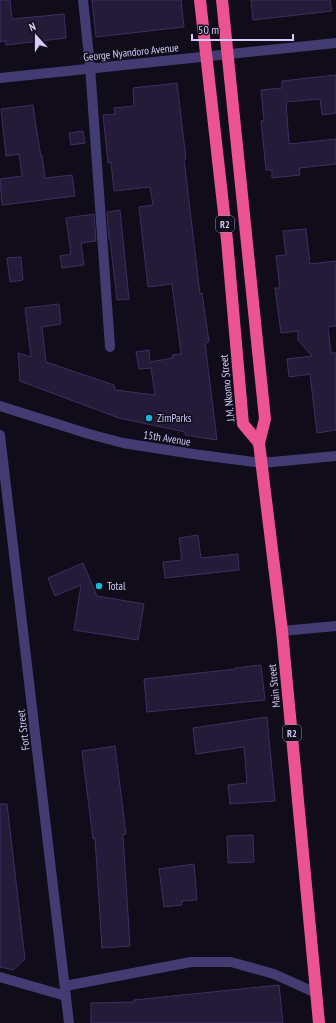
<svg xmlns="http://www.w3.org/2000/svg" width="336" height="1023" font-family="'PT Sans Narrow',sans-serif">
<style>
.building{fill:#231b38;stroke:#3d2f62}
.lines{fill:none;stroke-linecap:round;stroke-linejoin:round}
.minor{stroke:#433c73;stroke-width:10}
.highway{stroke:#eb5391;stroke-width:12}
.poi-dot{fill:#19b6d7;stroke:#100c1a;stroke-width:1.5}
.labels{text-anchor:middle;stroke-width:3;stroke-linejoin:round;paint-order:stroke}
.shield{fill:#100c1a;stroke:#9992b6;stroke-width:1}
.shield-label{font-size:10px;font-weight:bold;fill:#d4cbf9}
.street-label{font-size:11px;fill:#d4cbf9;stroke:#100c1a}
.poi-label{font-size:11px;fill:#d4cbf9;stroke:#100c1a;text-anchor:start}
</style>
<rect width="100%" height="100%" fill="#100c1a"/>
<g class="building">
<polygon points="0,0 10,0 12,19 64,14 66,38 6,45 6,41 0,42"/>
<polygon points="92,0 181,0 184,27 96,37"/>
<polygon points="251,0 330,0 332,11 253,20"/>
<polygon points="336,75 336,113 322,115 320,99 286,102 289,144 336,139 336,164 299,168 300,175 272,178 272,170 266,170 261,121 264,120 261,90 282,88 282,81"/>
<polygon points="177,83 186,159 184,159 200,294 202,293 209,342 205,343 217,440 185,435 185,432 119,418 20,381 18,353 31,357 25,308 59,304 61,324 42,327 46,362 114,385 115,390 155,395 151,368 139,369 136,352 149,350 150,362 173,358 172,355 181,354 172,284 148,287 139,207 153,205 150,187 114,191 111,162 108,163 103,115 115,114 114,108 134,106 133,88"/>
<polygon points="33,105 37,133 41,156 42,155 45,178 72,175 75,196 2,205 0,179 22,176 19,154 6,156 1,109"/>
<polygon points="83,131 85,143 71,145 69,133"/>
<polygon points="120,210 129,299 117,300 110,239 109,239 107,212"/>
<polygon points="94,214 96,241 81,243 84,265 62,268 60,256 71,254 66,218"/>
<polygon points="306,229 310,264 336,261 336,326 328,327 331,353 336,353 336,430 317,433 310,374 289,377 287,359 312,356 298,340 298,331 281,333 275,288 280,288 276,256 286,255 283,231"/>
<polygon points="21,257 23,280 10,282 7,258"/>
<polygon points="198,535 201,558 238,554 239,570 165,578 163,562 182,560 179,538"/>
<polygon points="83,563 97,596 144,604 138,640 74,630 81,585 55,596 48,578"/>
<polygon points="261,665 265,700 147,712 144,679 236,669 235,668"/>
<polygon points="267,717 275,801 230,804 228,785 247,783 244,747 196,754 193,728"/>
<polygon points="115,746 126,834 123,835 130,946 102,948 95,838 93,839 82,751"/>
<polygon points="0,804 7,804 25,959 13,970 0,967"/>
<polygon points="253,835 254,862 228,863 227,836"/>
<polygon points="194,864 197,900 182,901 182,905 164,907 159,869"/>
<polygon points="279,985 283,1023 91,1023 91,1003 134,1002 134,1000"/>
</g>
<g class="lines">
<g class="minor">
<polyline points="83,0 90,66 110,347"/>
<polyline points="0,78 336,43"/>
<polyline points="0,406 89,434 123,443 193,454 262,463 336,456"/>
<polyline points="0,435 69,1023"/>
<polyline points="282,631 336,626"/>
<polyline points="0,977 66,996"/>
<polyline points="65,986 191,962 231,962 274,974 316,993"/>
</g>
<g class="highway">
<polyline points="200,0 227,240 243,424 259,443"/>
<polyline points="222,0 265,419 259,443 282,631 319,1023"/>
</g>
</g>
<g class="poi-dot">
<circle cx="149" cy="418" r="4"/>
<circle cx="99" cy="586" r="4"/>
</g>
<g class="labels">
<g class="shield">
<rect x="216" y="216" width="18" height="16" rx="3"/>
<rect x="283" y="725" width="18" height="16" rx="3"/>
</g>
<g class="shield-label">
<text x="225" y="228">R2</text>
<text x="292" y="737">R2</text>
</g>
<g class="street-label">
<text transform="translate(131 52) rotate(-6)" y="4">George Nyandoro Avenue</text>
<text transform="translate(227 388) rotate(-96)" y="4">J.M. Nkomo Street</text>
<text transform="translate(167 438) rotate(9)" y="4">15th Avenue</text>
<text transform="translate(274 686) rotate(-96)" y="4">Main Street</text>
<text transform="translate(23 730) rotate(-97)" y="4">Fort Street</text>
</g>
<g class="poi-label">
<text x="157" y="422">ZimParks</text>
<text x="107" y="590">Total</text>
</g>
</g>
<g transform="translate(36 36) rotate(339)" stroke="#100c1a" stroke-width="3" paint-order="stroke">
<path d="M0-3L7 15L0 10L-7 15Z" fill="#d4cbf9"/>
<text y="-6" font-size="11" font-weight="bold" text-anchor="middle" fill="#d4cbf9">N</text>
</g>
<path d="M192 34v6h101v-6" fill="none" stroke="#d4cbf9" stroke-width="2"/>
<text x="198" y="34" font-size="12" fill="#d4cbf9" stroke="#100c1a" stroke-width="3" paint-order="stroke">50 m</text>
</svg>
